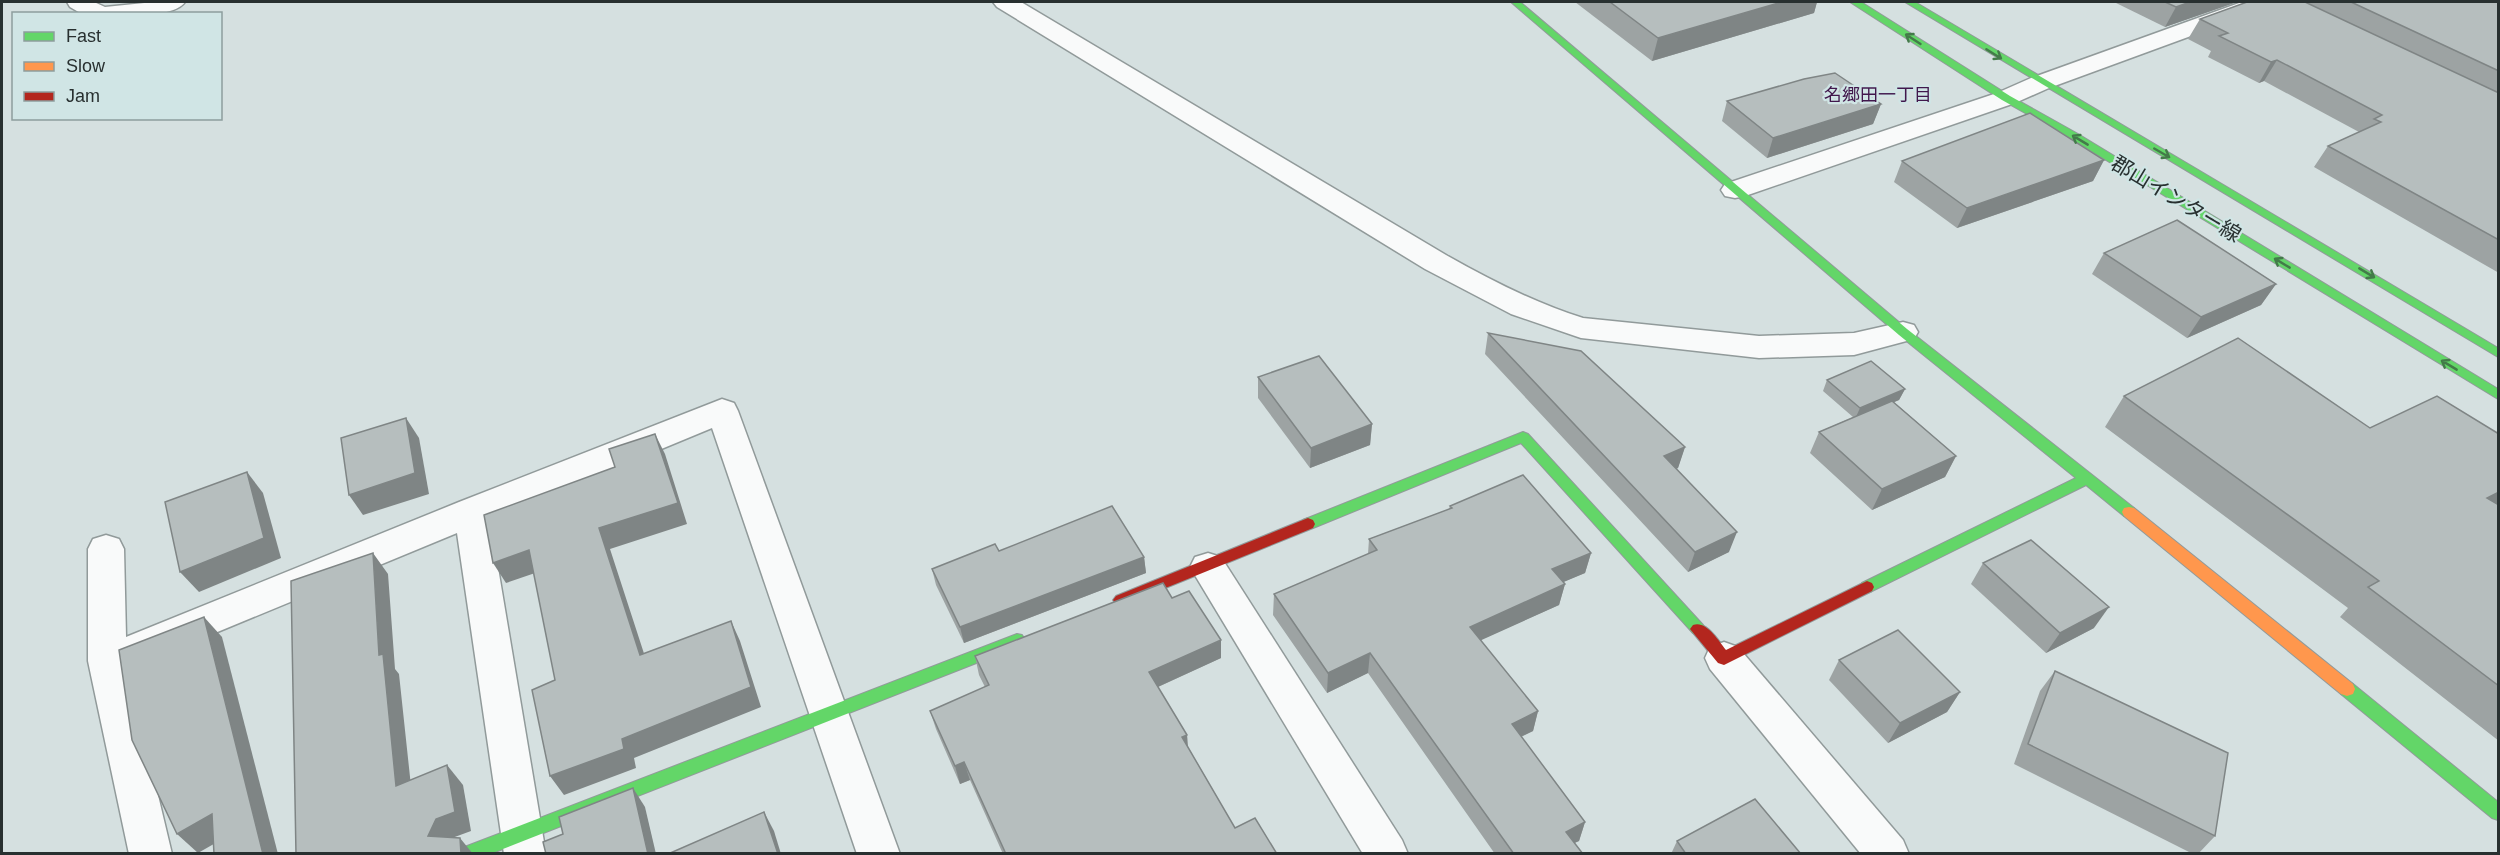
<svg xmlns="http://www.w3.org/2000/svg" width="2500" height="855" font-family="Arial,'Noto Sans JP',sans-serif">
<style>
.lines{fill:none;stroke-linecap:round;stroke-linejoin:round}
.street-casing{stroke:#919a9a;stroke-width:3}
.fast-casing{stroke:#919a9a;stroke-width:2}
.slow-casing{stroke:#919a9a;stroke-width:2}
.jam-casing{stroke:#919a9a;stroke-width:2}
.street{fill:#f9fafa;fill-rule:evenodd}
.fast{fill:#63d668;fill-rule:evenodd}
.slow{fill:#ff974d;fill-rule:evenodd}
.jam{fill:#b3261e;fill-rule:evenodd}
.wall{fill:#9da3a3}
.shaded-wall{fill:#7f8585}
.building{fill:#b6bebe;stroke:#7f8585;stroke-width:1.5}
.oneway{stroke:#437b49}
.labels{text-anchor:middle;stroke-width:4.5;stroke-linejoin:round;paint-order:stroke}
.far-neighbourhood-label{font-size:18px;fill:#41174c;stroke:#d0e5e5}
.street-label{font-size:21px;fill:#283030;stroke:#d0e5e5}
</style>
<rect width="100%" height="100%" fill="#d5e0e0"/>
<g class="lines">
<defs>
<g id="street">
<path d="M67,2h27l11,5 49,-5h31c-13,19 -80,12 -103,12l-12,-7z"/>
<path d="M993,2h28l425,253c44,25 89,48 137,63l176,18 95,-3 49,-11 11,3 4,7 -4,7 -60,16 -95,3 -178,-20 -70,-24 -86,-45 -428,-262z"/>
<polygon points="2242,2 2274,2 2270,7 2049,88 2015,103 1745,196 1735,198 1725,196 1721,190 1725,184 1997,93 2031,78"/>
<polygon points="722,399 734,403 738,411 900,854 857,854 712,428 490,520 546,854 504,854 457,533 128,669 172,854 129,854 88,661 88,549 93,539 106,535 119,539 124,549 126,637 459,502"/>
<polygon points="1208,553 1221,557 1402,840 1408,854 1363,854 1190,567 1195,557"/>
<polygon points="1724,642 1738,647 1903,840 1909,854 1861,854 1710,669 1705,658 1710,647"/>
</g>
<g id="fast">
<polygon points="1511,2 1520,2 1907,329 2134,508 2136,512 2134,516 2124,516 2086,485 1872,591 1867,593 1862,591 1860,587 1862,583 2076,478 1899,335"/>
<polygon points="1850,2 1861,2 2010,96 2078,134 2498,389 2498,399 2070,138 2002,100"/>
<polygon points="1905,2 1915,2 2498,348 2498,357"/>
<polygon points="1523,432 1528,434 1703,625 1706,629 1703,633 1698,635 1693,633 1521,443 1313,528 1303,528 1301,524 1303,520"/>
<polygon points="1017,634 1022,635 1025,640 1022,645 490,854 459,854 462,848"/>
<polygon points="2347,682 2353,684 2498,802 2498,820 2492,818 2341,694 2339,689 2341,684"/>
</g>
<polygon id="slow" points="2129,507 2134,508 2353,684 2355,689 2353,694 2347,696 2341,694 2124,516 2122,512 2124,508"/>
<g id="jam">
<polygon points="1308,518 1313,520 1315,524 1313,528 1126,604 1121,606 1116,604 1113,600 1116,596"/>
<path d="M1867,581l5,2 2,4 -2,4 -148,74 -6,-2 -28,-34 3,-4c13,-5 25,15 33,25z"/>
</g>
</defs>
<use href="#street" class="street-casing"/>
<use href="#fast" class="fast-casing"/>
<use href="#slow" class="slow-casing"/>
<use href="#jam" class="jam-casing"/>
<use href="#street" class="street"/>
<use href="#fast" class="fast"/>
<use href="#slow" class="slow"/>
<use href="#jam" class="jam"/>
</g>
<g class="wall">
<polygon points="1575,2 1817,2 1814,13 1652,61"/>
<polygon points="2114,2 2237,2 2165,27"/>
<polygon points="2247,2 2499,2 2499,273 2314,167 2328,146 2359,132 2264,81 2259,83 2208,57 2211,51 2188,39 2200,19"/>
<polygon points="1727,101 1881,104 1873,124 1767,158 1722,121"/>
<polygon points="2104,160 2093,181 1957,228 1894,182 1902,161"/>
<polygon points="2104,253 2276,284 2261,305 2187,338 2092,274"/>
<polygon points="1488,333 1685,447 1678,468 1676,469 1729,552 1688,572 1485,354"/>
<polygon points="1258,377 1372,424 1370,445 1310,468 1258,398"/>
<polygon points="1827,380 1905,389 1899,400 1894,402 1956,456 1945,477 1872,510 1810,453 1819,432 1853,417 1823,391"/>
<polygon points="2124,396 2370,428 2499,434 2499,741 2340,617 2348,608 2105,427"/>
<polygon points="1450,506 1591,553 1585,573 1563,582 1565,584 1559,605 1480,640 1538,711 1533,731 1521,737 1585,822 1579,841 1574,843 1583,854 1495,854 1368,673 1327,693 1273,615 1274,594 1368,554 1369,539 1449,509"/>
<polygon points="999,551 1144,557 1146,573 964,643 936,585 932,569"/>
<polygon points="1983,563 2094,628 2046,653 1971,584"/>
<polygon points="1172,598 1221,658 1158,687 1187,735 1188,747 1235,828 1277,854 1003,854 970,780 960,784 936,729 930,711 985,687 979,675 975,656"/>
<polygon points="1839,660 1960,692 1947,712 1888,743 1829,680"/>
<polygon points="2055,671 2215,836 2198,854 2193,854 2014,764 2040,691"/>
<polygon points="1677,841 1801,854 1671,854"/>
</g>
<g class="shaded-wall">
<polygon points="1782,2 1817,2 1814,13 1652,61 1658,38"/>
<polygon points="2190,2 2237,2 2165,27 2176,7"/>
<polygon points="2277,60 2264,81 2259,83 2271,62"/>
<polygon points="1881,104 1873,124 1767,158 1773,138"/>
<polygon points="2104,160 2093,181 1957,228 1967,208"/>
<polygon points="2276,284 2261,305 2187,338 2201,317"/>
<polygon points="1905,389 1899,400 1855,419 1860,408"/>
<polygon points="406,418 419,438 429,494 363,515 349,495"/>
<polygon points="1372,424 1370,445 1310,468 1311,448"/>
<polygon points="655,434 665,454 687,524 610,549 651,675 640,655 599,528"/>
<polygon points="1685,447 1678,468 1657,477 1664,456"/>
<polygon points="1956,456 1945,477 1872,510 1882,489"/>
<polygon points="247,472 263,493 281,558 199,592 180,572"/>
<polygon points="2499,492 2499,506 2487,498"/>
<polygon points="1737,532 1729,552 1688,572 1695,552"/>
<polygon points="529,550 541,571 506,583 493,563"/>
<polygon points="373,553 388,574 395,669 399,674 413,805 396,786 379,655"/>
<polygon points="1591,553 1585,573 1547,589 1552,569"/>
<polygon points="1144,557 1146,573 964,643 960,627"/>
<polygon points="1565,584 1559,605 1466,647 1470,627"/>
<polygon points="2109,607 2094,628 2046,653 2060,633"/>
<polygon points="204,617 222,637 278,854 263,854"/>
<polygon points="731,621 740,641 761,707 634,758 636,768 564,795 550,776 622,739"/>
<polygon points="1221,640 1221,658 1151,690 1149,672"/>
<polygon points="1370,653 1368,673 1327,693 1328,673"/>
<polygon points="1960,692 1947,712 1888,743 1900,723"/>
<polygon points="1538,711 1533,731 1507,743 1512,724"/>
<polygon points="1187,735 1188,753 1182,737"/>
<polygon points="964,762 970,780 960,784 955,766"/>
<polygon points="447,765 463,785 471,831 452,838 428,836"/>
<polygon points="633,788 645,807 656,854 648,854"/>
<polygon points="764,812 774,831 781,854 778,854"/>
<polygon points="212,814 233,833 198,853 177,834"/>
<polygon points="1585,822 1579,841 1559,850 1566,832"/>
<polygon points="460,838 473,854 461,854"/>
</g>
<g class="building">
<polygon points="1610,2 1782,2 1658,38"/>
<polygon points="2165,2 2190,2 2176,7"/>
<polygon points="2247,2 2305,2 2499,93 2499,240 2328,146 2381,122 2374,119 2382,115 2277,60 2271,62 2219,36 2228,33 2200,19"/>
<polygon points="2351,2 2499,2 2499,71"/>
<polygon points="1835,73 1881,104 1773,138 1727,101 1804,79"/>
<polygon points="2030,113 2104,160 1967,208 1902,161"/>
<polygon points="2177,220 2276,284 2201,317 2104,253"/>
<polygon points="1488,333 1581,351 1685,447 1664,456 1737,532 1695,552"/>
<polygon points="2238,338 2370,428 2437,396 2499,434 2499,492 2487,498 2499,505 2499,686 2368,587 2379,581 2124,396"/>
<polygon points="1319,356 1372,424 1311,448 1258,377"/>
<polygon points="1871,361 1905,389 1860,408 1827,380"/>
<polygon points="1892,401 1956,456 1882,489 1819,432"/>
<polygon points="406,418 415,473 349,495 341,438"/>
<polygon points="655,434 678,503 599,528 640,655 731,621 751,687 622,739 624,749 550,776 532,690 555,680 529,550 493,563 484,515 615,467 609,449"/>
<polygon points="247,472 264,538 180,572 165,502"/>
<polygon points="1523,475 1591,553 1552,569 1565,584 1470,627 1538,711 1512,724 1585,822 1566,832 1583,854 1514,854 1370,653 1328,673 1274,594 1377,550 1369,539 1452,508 1450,506"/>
<polygon points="1112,506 1144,557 960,627 932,569 995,544 999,551"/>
<polygon points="2031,540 2109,607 2060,633 1983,563"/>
<polygon points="373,553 379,655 383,654 396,786 447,765 455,812 436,819 428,836 460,838 461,854 296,854 291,581"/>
<polygon points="1163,583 1172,598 1189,591 1221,640 1149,672 1187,735 1182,737 1235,828 1255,818 1277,854 1006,854 964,762 955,766 930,711 989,685 975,656"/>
<polygon points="204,617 263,854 214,854 212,814 177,834 132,740 119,650"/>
<polygon points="1898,630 1960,692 1900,723 1839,660"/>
<polygon points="2055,671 2228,753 2215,836 2028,744"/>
<polygon points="633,788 648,854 546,854 543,842 563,834 559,817"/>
<polygon points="1755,799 1801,854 1686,854 1677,841"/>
<polygon points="764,812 778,854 668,854"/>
</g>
<defs><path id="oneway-shaft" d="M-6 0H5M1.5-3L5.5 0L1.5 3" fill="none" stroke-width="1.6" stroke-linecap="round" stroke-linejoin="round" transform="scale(1.5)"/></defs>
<g class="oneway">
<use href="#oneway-shaft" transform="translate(1913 39) rotate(-147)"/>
<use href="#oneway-shaft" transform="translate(1994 54) rotate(32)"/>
<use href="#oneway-shaft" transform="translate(2080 140) rotate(-149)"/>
<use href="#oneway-shaft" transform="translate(2162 153) rotate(30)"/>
<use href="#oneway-shaft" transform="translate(2282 263) rotate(-149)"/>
<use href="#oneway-shaft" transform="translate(2367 273) rotate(31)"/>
<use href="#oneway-shaft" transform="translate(2449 365) rotate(-149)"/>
</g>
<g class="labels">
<g class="far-neighbourhood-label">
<text x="1878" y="101">名郷田一丁目</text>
</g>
<g class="street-label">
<text transform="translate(2176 199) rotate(31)" y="7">郡山インター線</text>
</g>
</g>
<rect width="2500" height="855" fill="none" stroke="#283030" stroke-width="6"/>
<rect x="12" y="12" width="210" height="108" fill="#d0e5e5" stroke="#8d9d9d" stroke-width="1.5"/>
<rect x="24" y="32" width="30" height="9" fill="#63d668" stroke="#8d9d9d" stroke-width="1.5"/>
<text x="66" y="42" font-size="18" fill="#283030">Fast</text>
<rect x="24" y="62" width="30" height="9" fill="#ff974d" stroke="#8d9d9d" stroke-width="1.5"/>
<text x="66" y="72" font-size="18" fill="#283030">Slow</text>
<rect x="24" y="92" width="30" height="9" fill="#b3261e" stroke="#8d9d9d" stroke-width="1.5"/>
<text x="66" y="102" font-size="18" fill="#283030">Jam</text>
</svg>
